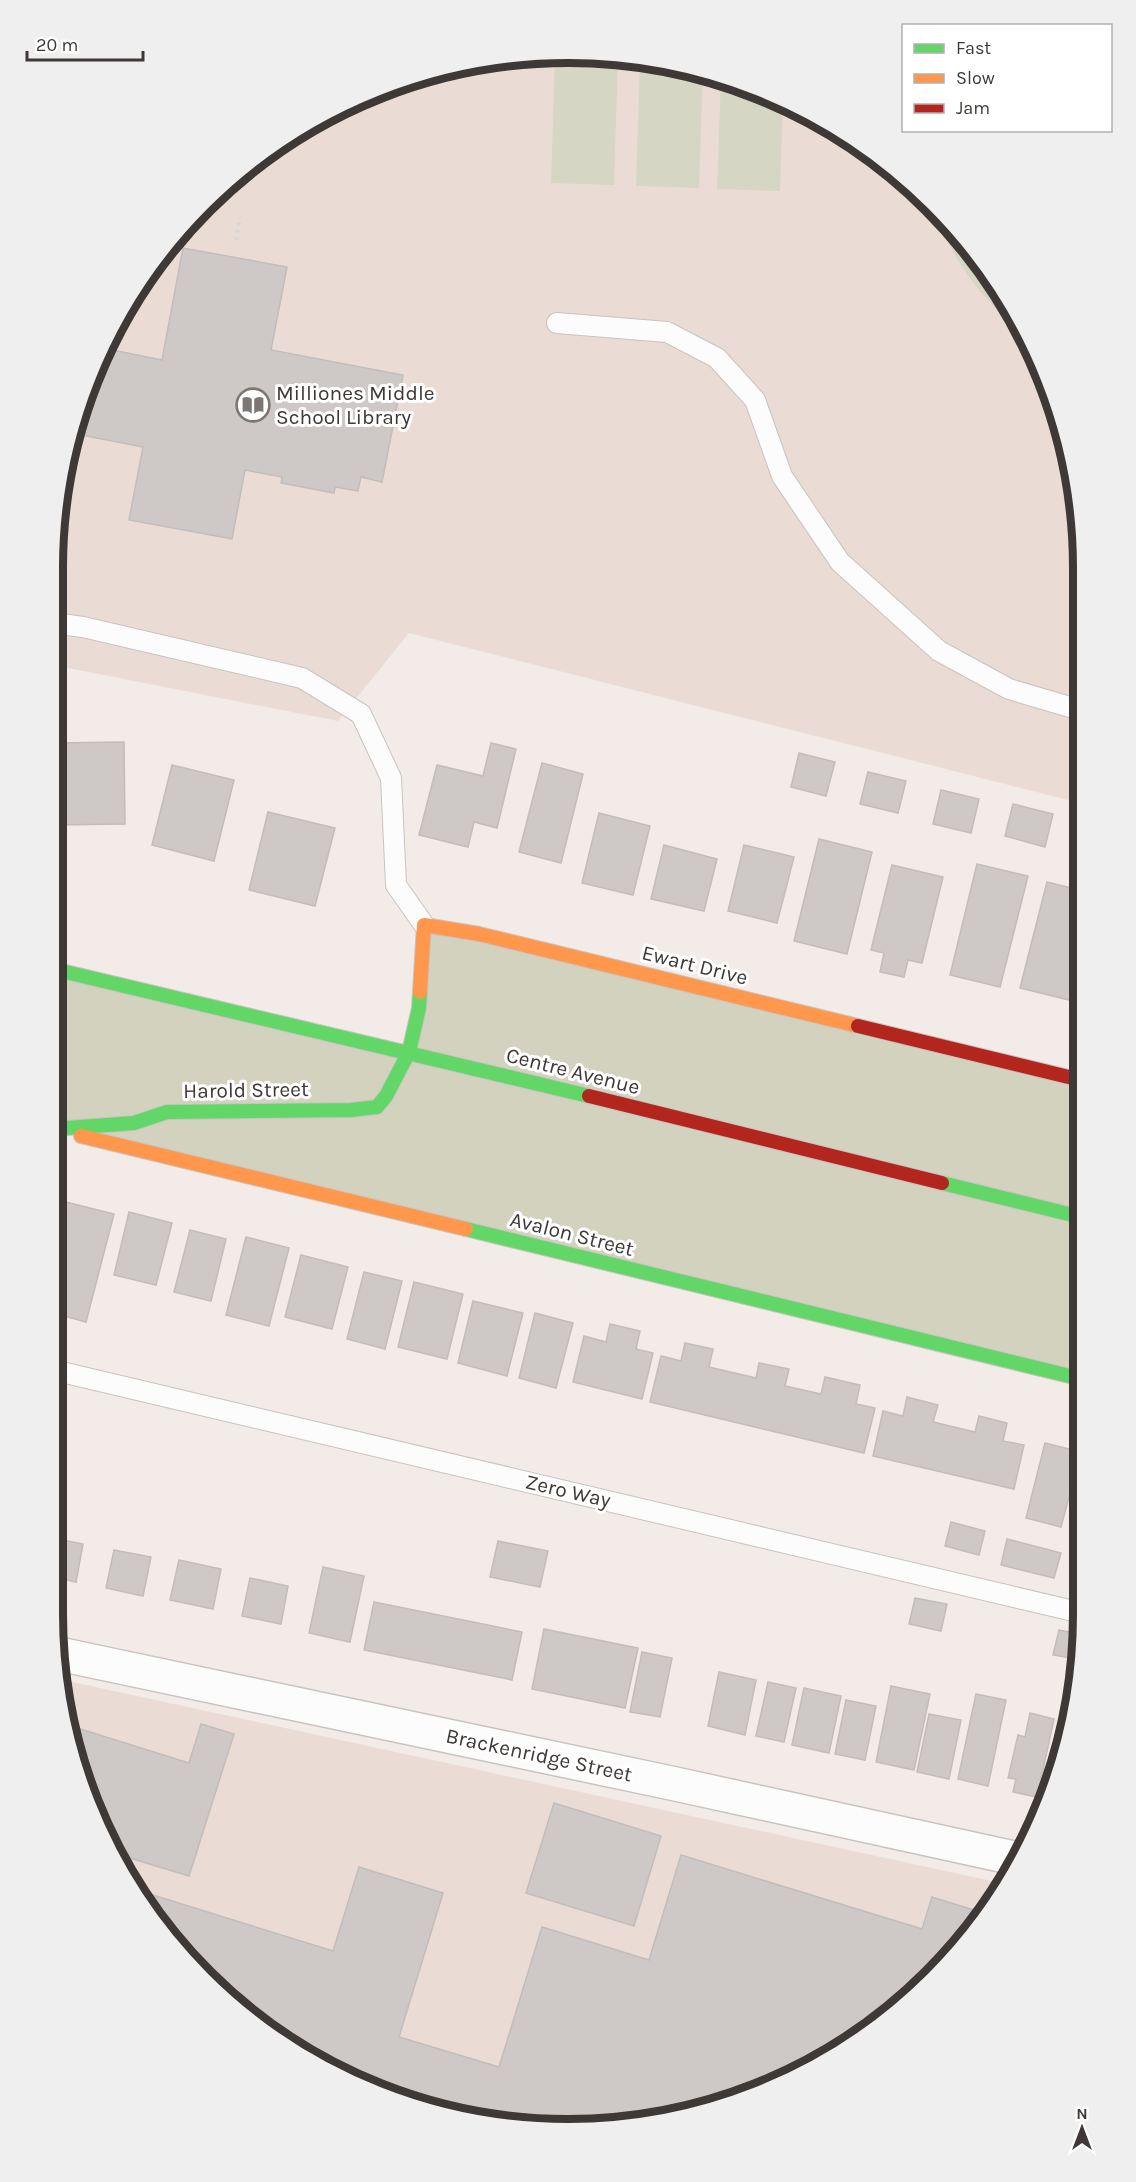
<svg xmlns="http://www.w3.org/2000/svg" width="1136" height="2182" font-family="Karla,sans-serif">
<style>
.built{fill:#eadcd4}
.green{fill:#d6d6c4}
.forest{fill:#d2d2be}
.building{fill:#cec9c6;stroke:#c2bdba;stroke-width:1.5}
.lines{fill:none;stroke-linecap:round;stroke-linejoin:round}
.lane-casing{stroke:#c9c3c0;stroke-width:22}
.street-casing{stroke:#c9c3c0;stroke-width:36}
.fast-casing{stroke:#c9c3c0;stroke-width:16}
.slow-casing{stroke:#c9c3c0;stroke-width:16}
.jam-casing{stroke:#c9c3c0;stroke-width:16}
.path{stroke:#d8d7d6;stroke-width:4;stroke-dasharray:3 4.5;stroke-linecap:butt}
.lane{stroke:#fdfcfc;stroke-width:20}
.street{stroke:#fdfcfc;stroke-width:33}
.fast{stroke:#63d668;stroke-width:14}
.slow{stroke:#ff974d;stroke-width:14}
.jam{stroke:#b3261e;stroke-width:14}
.labels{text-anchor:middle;stroke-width:6;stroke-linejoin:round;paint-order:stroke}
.poi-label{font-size:21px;fill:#3e3936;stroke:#fff;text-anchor:start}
.street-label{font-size:21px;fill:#3e3936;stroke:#fff}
.rim{fill:none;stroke:#3e3936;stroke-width:8}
</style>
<rect width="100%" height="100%" fill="#f2ebe8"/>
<g class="built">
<polygon points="601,54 701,70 796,106 882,159 977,254 1044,371 1079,500 1080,803 409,633 338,721 53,665 54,535 70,435 106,340 159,254 228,181 310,122 402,80 500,57"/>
<polygon points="63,1680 1001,1883 933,1978 796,2076 635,2125 467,2120 159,1928 80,1780"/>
</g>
<g class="green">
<polygon points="601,54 618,56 614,185 551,183 555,55"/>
<polygon points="640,60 703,71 699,188 636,186"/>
<polygon points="721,77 783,101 780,191 717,189"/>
<path d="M939,216l26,26 17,32 19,23 21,36c-37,-32 -70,-69 -83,-117z"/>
</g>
<polygon class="forest" points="424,925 1081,1080 1082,1379 53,1130 53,969 409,1052"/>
<g class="building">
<polygon points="183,248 287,267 271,350 403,375 382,482 361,477 358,491 335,487 334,493 281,483 282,477 245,470 232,539 129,520 143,447 71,433 103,348 162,360"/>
<polygon points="124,742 125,824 53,825 53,743"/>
<polygon points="491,743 516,749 497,828 474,822 468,847 419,835 437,765 483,776"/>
<polygon points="799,753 835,762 826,796 791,787"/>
<polygon points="542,763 583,774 561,863 519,852"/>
<polygon points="172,765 234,780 214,861 152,845"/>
<polygon points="868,772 906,781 898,813 860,804"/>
<polygon points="941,790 979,799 971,833 933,824"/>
<polygon points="1013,804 1053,814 1045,847 1005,836"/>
<polygon points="268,812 335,828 315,906 249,890"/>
<polygon points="599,813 650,826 633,895 582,883"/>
<polygon points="819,839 872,852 847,954 794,941"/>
<polygon points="664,845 717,859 704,911 651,899"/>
<polygon points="744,845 794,857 777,923 728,911"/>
<polygon points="977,864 1028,876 1000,987 950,975"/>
<polygon points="892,865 943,877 922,963 908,960 904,977 880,972 884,953 871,950"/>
<polygon points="1047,882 1080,890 1080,972 1073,1001 1020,988"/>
<polygon points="66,1202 114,1214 86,1322 53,1313 53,1256"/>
<polygon points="129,1212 172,1223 156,1285 114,1275"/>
<polygon points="190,1230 226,1239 211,1301 174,1292"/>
<polygon points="246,1237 289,1248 269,1326 226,1315"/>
<polygon points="301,1255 348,1267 332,1329 285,1317"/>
<polygon points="364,1272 402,1281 385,1349 347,1339"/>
<polygon points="414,1282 463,1294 447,1359 398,1347"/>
<polygon points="473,1301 523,1313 507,1376 458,1363"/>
<polygon points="535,1313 573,1323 556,1388 519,1378"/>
<polygon points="610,1324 640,1331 636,1349 653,1353 642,1399 573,1382 584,1336 606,1342"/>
<polygon points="685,1343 713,1349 709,1367 756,1378 759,1363 789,1369 785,1386 821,1394 825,1377 860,1385 856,1404 875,1408 864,1453 650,1402 661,1356 681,1361"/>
<polygon points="907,1397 938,1405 933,1422 975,1432 979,1416 1007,1423 1003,1441 1024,1445 1014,1489 873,1456 883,1411 903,1416"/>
<polygon points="1045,1443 1081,1452 1061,1527 1026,1518"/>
<polygon points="951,1522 985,1531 979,1555 945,1546"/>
<polygon points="53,1538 83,1544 76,1582 53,1577"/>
<polygon points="1007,1539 1061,1553 1054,1578 1001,1565"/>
<polygon points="498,1541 548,1551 540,1587 490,1577"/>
<polygon points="114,1550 151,1557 143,1596 106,1588"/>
<polygon points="179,1560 221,1569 213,1609 170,1600"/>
<polygon points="323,1567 364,1576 350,1642 309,1633"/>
<polygon points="250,1578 288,1586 281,1624 242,1616"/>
<polygon points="915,1598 947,1604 941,1631 909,1624"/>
<polygon points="374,1602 522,1632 512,1680 364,1650"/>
<polygon points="544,1629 638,1648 625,1708 532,1689"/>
<polygon points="1059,1630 1075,1633 1070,1658 1053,1655"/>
<polygon points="642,1652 672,1658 660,1717 630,1712"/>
<polygon points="719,1672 756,1680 745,1735 708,1726"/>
<polygon points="768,1682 796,1688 784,1742 756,1736"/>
<polygon points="891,1686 930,1694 914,1770 876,1762"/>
<polygon points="804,1688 841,1696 829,1753 792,1745"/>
<polygon points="976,1694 1006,1700 988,1786 958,1779"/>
<polygon points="846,1700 876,1706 865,1760 835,1754"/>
<polygon points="1030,1713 1054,1719 1037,1797 1013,1792 1016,1779 1008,1778 1018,1735 1025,1737"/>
<polygon points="929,1714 961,1720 949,1779 917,1772"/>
<polygon points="201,1724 234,1734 189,1876 120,1855 80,1780 71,1726 189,1763"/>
<polygon points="1054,1743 1066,1745 1045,1802 1042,1801"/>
<polygon points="554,1803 661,1836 634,1926 526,1893"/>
<polygon points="681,1855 922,1929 932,1897 980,1912 933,1978 796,2076 635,2125 467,2120 370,2090 282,2043 159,1928 140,1891 333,1951 359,1867 443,1893 399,2037 499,2067 542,1927 649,1960"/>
</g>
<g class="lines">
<defs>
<g id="lane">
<polyline points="557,323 667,332 717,358 755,400 782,476 840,562 939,651 1009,689 1080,710"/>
<polyline points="53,623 83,627 302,678 361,714 391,778 396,885 424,925"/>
<polyline points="53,1370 1082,1613"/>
</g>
<polyline id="street" points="59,1654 671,1783 1018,1859"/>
<g id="fast">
<polyline points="53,969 589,1096"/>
<polyline points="53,1129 134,1123 167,1112 351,1110 377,1107 386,1096 409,1052 419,1008 420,992"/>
<polyline points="942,1183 1081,1217"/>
<polyline points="466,1229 1082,1379"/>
</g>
<g id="slow">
<polyline points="420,992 424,925 479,934 858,1026"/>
<polyline points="81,1136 466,1229"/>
</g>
<g id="jam">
<polyline points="858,1026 1081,1080"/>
<polyline points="589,1096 942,1183"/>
</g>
</defs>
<use href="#lane" class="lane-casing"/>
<use href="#street" class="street-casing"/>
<use href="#fast" class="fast-casing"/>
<use href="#slow" class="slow-casing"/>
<use href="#jam" class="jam-casing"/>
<polyline class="path" points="236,240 240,217"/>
<use href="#lane" class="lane"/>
<use href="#street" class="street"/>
<use href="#fast" class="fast"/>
<use href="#slow" class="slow"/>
<use href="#jam" class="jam"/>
</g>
<defs>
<symbol id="library-ring" viewBox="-11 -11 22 22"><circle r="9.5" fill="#fff" stroke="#7d7774" stroke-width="1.5"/><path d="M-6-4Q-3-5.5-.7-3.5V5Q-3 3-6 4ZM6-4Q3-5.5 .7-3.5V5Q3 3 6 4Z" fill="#7d7774"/></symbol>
</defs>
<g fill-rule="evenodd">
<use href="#library-ring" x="234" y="386" width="38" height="38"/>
</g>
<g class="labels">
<g class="poi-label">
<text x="276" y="400">Milliones Middle<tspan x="276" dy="24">School Library</tspan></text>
</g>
<g class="street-label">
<text transform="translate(695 965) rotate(14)" y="7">Ewart Drive</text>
<text transform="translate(573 1071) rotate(14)" y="7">Centre Avenue</text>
<text transform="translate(246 1090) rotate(-1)" y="7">Harold Street</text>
<text transform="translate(572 1234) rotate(14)" y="7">Avalon Street</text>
<text transform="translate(568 1491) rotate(13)" y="7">Zero Way</text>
<text transform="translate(539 1755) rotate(12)" y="7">Brackenridge Street</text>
</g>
</g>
<path d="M0 0H1136V2182H0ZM568 63H568A505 505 0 0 1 1073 568V1614A505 505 0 0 1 568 2119H568A505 505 0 0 1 63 1614V568A505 505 0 0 1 568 63Z" fill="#f0efef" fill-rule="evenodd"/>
<path class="rim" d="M568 63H568A505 505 0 0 1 1073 568V1614A505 505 0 0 1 568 2119H568A505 505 0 0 1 63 1614V568A505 505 0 0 1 568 63Z"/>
<rect x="902" y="24" width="210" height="108" fill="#ffffff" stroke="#b2b0af" stroke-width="1.5"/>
<rect x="914" y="44" width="30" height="9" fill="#63d668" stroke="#b2b0af" stroke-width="1.5"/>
<text x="956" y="54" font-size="18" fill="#3e3936">Fast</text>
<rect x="914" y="74" width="30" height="9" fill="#ff974d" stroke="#b2b0af" stroke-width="1.5"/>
<text x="956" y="84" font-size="18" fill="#3e3936">Slow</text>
<rect x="914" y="104" width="30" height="9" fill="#b3261e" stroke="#b2b0af" stroke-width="1.5"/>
<text x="956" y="114" font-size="18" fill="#3e3936">Jam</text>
<g transform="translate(1082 2128)" stroke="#ffffff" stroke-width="4.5" paint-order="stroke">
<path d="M0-4.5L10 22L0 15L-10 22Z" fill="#3e3936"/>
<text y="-9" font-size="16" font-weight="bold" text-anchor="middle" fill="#3e3936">N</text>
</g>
<path d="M27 51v9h116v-9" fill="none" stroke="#3e3936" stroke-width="3"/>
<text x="36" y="51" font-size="18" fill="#3e3936" stroke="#ffffff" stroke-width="4.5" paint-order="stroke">20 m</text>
</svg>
